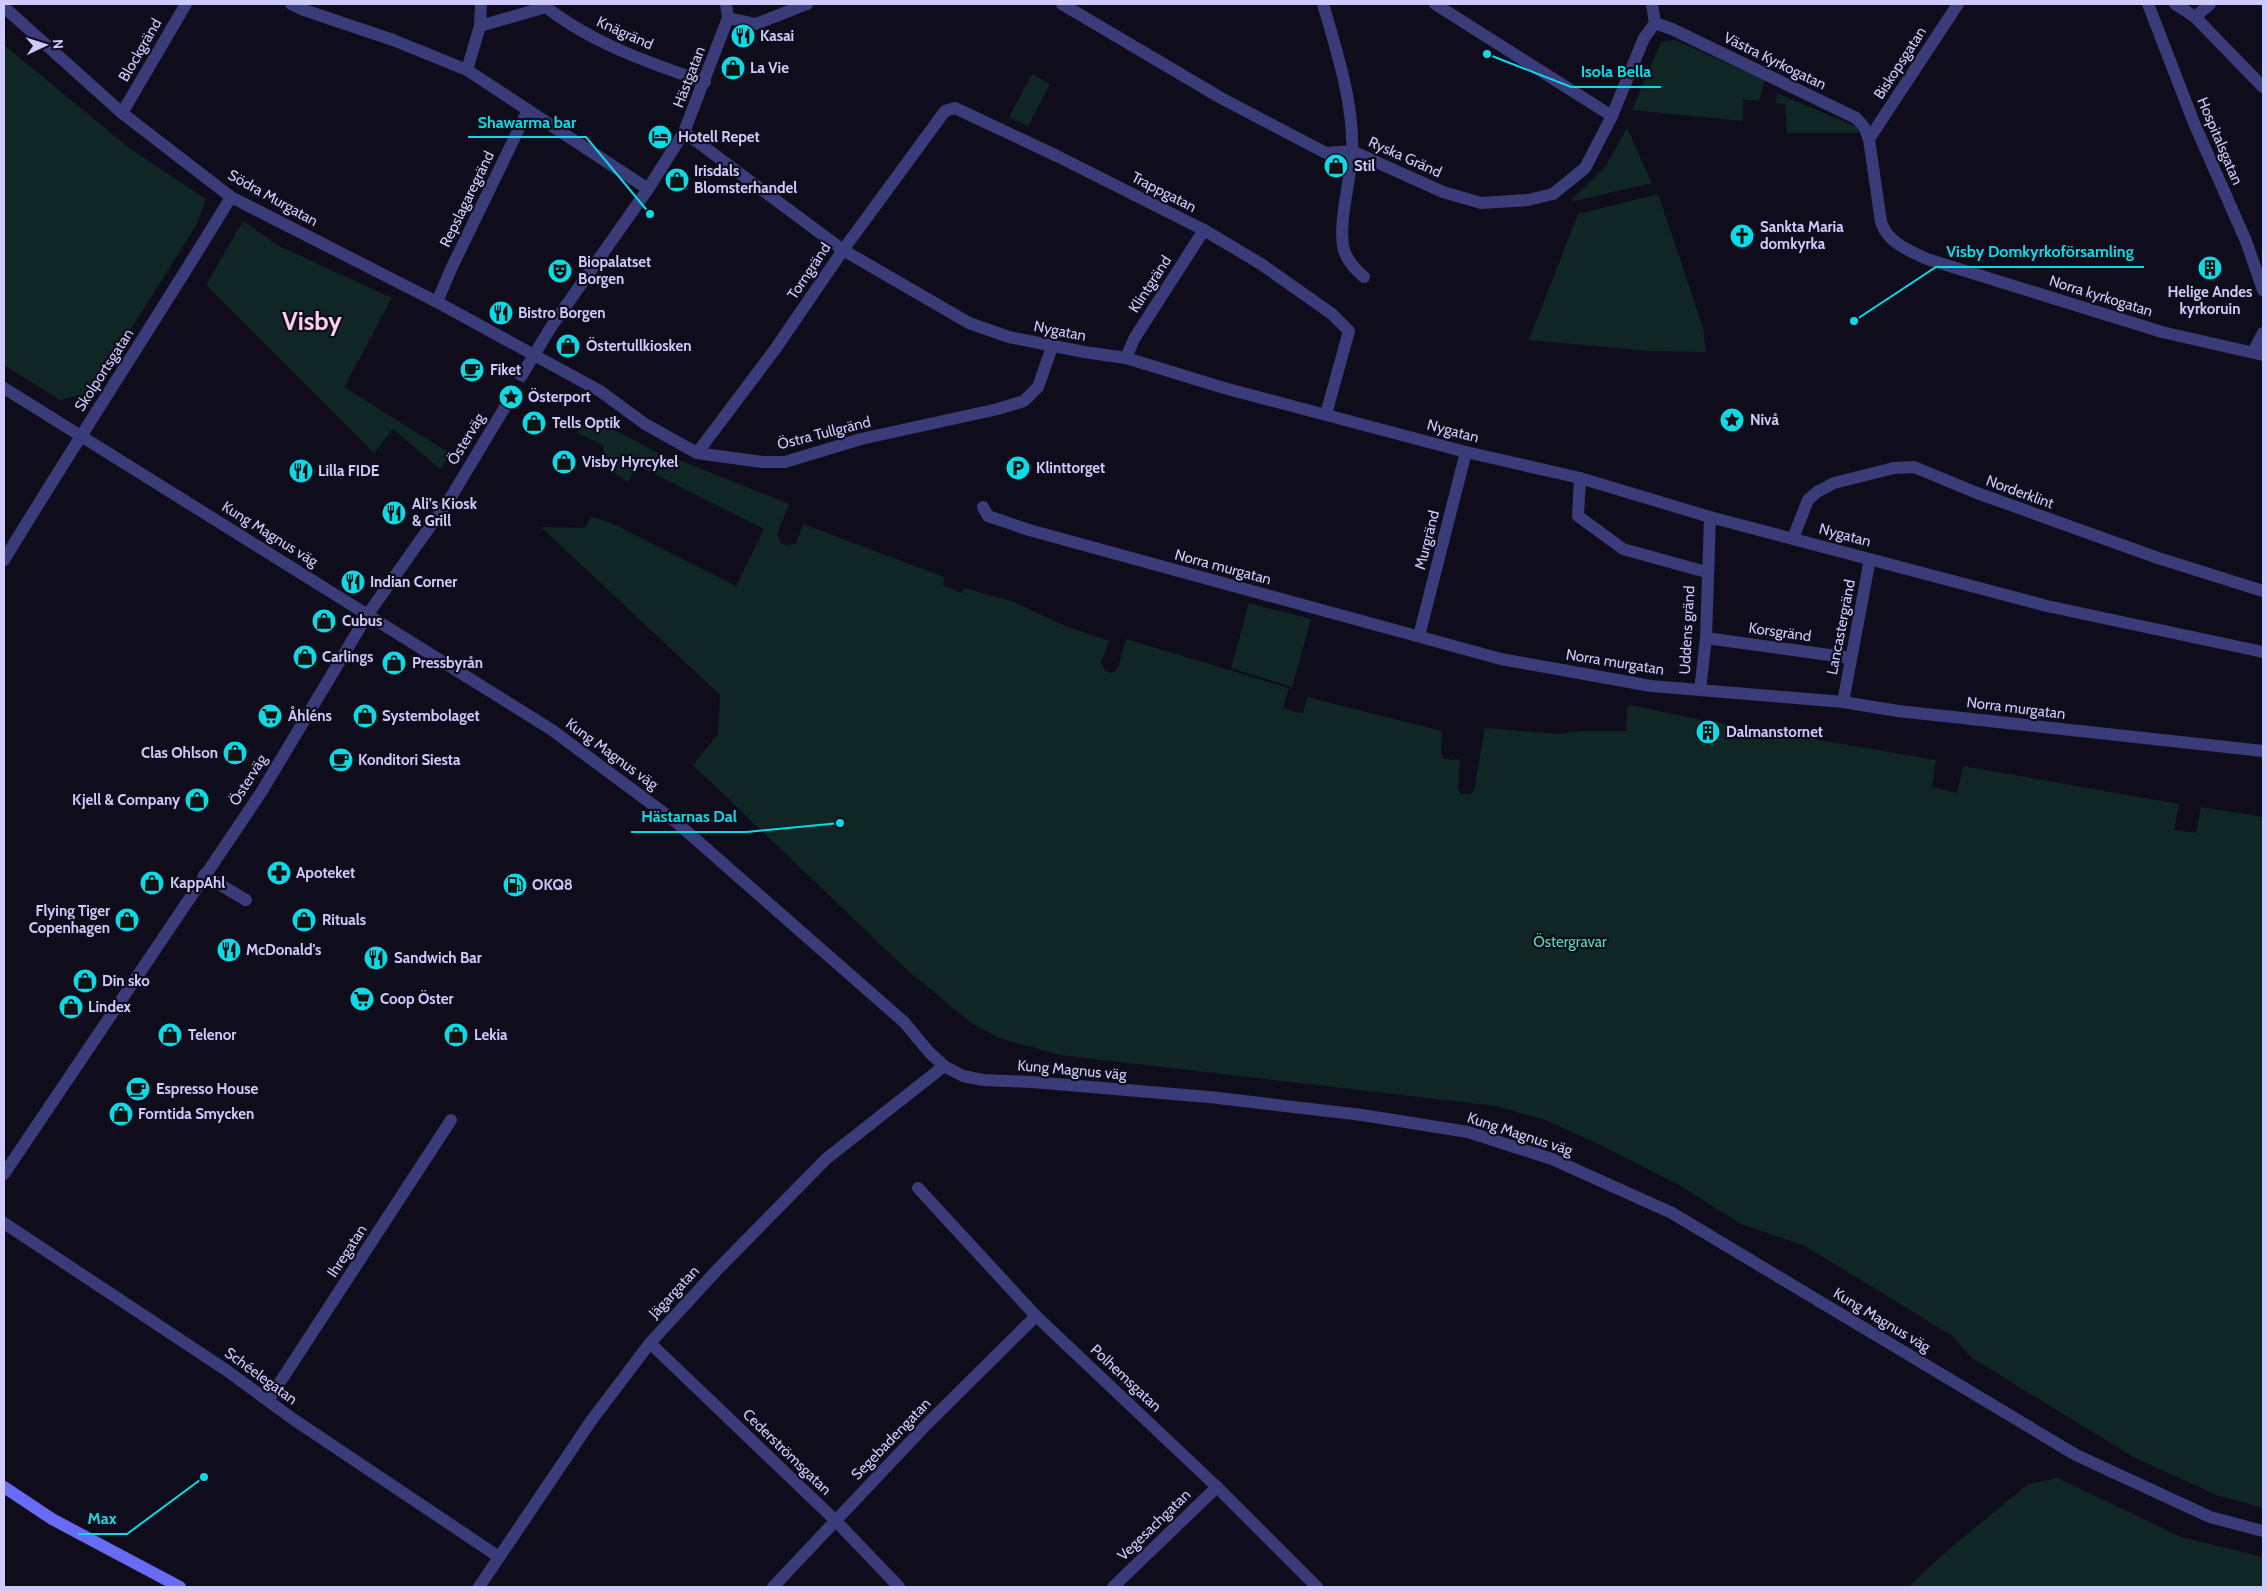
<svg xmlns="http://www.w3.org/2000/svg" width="2267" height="1591" font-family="Cabin,sans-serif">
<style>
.green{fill:#102624}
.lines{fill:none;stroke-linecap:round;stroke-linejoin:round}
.street-tunnel{stroke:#2c2a3e;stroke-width:12;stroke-dasharray:12 6;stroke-linecap:butt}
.street{stroke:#3a3b79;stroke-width:12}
.secondary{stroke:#686bf6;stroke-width:12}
.labels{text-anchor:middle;stroke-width:4.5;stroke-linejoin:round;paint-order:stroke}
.street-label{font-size:15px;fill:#cecbfc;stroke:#0f0d1c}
.poi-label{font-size:15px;font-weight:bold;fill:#cecbfc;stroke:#0f0d1c;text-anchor:start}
.park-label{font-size:15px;fill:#5dd6b2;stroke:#0f0d1c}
.town-label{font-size:25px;font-weight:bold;fill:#fccded;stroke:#0f0d1c}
.leader{fill:none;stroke:#0edae5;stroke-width:2}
.callout-dot{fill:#0edae5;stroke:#0f0d1c;stroke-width:2}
.callout-label{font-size:16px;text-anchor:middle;font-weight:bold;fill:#0edae5;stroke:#0f0d1c;stroke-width:4.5;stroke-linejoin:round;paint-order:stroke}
</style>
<rect width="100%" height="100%" fill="#0f0d1c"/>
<g class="green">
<polygon points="1675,40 1765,80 1759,101 1743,99 1743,121 1632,110 1661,42"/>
<polygon points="4,45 128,147 206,199 197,224 91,393 60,400 4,365"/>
<polygon points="1032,74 1050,84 1028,126 1009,117"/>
<polygon points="1777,93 1855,126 1859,133 1787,133 1785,104 1776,103"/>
<polygon points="1627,128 1652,183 1570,202 1606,166"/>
<polygon points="1658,194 1703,328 1706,352 1650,351 1529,340 1578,214"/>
<polygon points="243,221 279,246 392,298 344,387 451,454 440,469 393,429 374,453 206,285"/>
<polygon points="587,416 668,458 681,461 789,504 777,534 780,542 786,546 796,543 803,524 944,577 943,585 962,593 964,588 1014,602 1063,625 1109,641 1101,662 1105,671 1112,673 1118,668 1126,639 1289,688 1283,708 1303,714 1307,697 1442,731 1441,752 1443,758 1452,760 1460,759 1458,789 1461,794 1470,794 1474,791 1485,728 1559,734 1581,731 1626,731 1627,707 1631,705 1691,718 1936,760 1932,787 1957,793 1963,766 2179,804 2174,830 2196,833 2201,807 2263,817 2263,1508 2217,1495 2135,1458 1972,1358 1951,1335 1805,1246 1741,1224 1679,1185 1601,1145 1545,1120 1496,1106 1060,1055 999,1038 970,1022 906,969 693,765 718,734 720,695 541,527 585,528 591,517 609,522 736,586 764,529 637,465 628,482 606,468 603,445 577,433"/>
<polygon points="1249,603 1311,619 1292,687 1231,668"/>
<polygon points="2058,1478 2181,1537 2263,1557 2263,1587 1909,1587 1941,1556 2028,1484"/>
</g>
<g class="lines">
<polyline class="street-tunnel" points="511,397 522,375"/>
<g class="street">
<polyline points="291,4 304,10 393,40 467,70 648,189"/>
<polyline points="1062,4 1221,98 1326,153 1352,151 1443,192 1481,203 1528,200 1553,194 1585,168 1612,116 1644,38 1655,23"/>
<path d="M1323,4c13,45 31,100 29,146 -1,32 -13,65 -9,96 2,13 12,23 21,31"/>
<polyline points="1435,4 1612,116"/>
<polyline points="1652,4 1655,23"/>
<polyline points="2148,4 2194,123 2246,241 2263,290"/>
<polyline points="2175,4 2195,17 2263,87"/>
<polyline points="4,7 122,113 231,197 437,302 600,391 645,424 697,453 762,462 785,462 861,439 998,409 1024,401 1038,387 1052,347"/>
<polyline points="2195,17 2210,4"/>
<polyline points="728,18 756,24 807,4"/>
<path d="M1655,23l17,6 184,89 8,9 5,12 12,83c7,21 27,28 46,37l235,73 101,23"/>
<path d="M480,26l66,-19c46,36 103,56 159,75"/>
<polyline points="467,70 480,26 481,4"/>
<polyline points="122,113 186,4"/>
<polyline points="684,132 843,250 969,323 1009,337 1084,352 1126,358 1224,388 1466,452 1580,478 1710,517 2047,606 2263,652"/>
<polyline points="1869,139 1958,4"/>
<polyline points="437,302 451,269 528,110"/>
<polyline points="2253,352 2263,333"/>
<polyline points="1126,358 1134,339 1204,230"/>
<polyline points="522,375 551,327 648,189 684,132 728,18 726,4"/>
<polyline points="4,388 552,730 676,822 904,1022 929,1052 944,1066 963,1076 983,1080 1032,1082 1209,1097 1362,1115 1468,1132 1552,1159 1672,1213 2076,1455 2210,1517 2263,1531"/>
<polyline points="697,453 776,348 843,250 945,111 955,108 1057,156 1204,230 1261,264 1332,314 1349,331 1326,414"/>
<polyline points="1580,478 1578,516 1623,549 1706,572"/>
<polyline points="983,507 988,516 1029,530 1501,659 1651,686 1843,702 1898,711 2263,751"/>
<polyline points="1793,538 1808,500 1817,492 1834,483 1894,468 1914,467 1977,493 2158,558 2263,591"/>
<path d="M4,560c74,-122 153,-241 227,-363"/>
<polyline points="1419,636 1466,452"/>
<polyline points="1706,638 1851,658"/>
<polyline points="1700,690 1706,638 1710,517"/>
<polyline points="1843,702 1870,559"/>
<polyline points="204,875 246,900"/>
<polyline points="4,1174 262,791 368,614 451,497 511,397"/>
<polyline points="918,1188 1036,1316 1217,1487 1317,1587"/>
<polyline points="4,1223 226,1370 293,1419 499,1557"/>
<polyline points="650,1343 836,1521 899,1587"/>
<polyline points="269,1399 451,1120"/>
<polyline points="479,1587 591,1421 650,1343 718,1269 826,1159 944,1066"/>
<polyline points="773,1587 927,1424 1036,1316"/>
<polyline points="1113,1587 1217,1487"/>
</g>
<polyline class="secondary" points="4,1487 52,1519 180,1587"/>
</g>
<defs>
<symbol id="restaurant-disc" viewBox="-11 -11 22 22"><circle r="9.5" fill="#0edae5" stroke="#0f0d1c"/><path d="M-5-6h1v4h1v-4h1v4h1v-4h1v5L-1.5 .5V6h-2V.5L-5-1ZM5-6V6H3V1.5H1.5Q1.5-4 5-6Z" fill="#111"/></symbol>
<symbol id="shop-disc" viewBox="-11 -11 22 22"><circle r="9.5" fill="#0edae5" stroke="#0f0d1c"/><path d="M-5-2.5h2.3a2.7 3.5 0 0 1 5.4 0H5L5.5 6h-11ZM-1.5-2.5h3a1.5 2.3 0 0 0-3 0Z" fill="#111"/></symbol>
<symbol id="hotel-disc" viewBox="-11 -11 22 22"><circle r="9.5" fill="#0edae5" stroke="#0f0d1c"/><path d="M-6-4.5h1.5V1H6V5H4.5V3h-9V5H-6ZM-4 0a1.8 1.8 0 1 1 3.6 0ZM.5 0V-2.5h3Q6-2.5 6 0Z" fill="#111"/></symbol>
<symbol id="church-disc" viewBox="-11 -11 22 22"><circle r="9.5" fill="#0edae5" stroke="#0f0d1c"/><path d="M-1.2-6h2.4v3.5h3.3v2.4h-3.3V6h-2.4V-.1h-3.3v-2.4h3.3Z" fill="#111"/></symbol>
<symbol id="building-disc" viewBox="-11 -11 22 22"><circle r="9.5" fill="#0edae5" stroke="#0f0d1c"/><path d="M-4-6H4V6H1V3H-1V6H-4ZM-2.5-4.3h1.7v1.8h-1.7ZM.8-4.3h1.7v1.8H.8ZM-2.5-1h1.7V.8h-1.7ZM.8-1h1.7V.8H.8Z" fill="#111"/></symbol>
<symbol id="theatre-disc" viewBox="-11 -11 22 22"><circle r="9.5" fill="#0edae5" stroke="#0f0d1c"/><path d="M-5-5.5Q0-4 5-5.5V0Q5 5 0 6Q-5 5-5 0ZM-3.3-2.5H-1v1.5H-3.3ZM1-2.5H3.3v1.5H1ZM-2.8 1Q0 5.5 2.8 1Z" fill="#111"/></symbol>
<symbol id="cafe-disc" viewBox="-11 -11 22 22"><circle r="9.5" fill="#0edae5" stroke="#0f0d1c"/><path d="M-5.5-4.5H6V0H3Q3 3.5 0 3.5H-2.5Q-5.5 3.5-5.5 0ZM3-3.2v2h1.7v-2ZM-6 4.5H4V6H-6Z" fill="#111"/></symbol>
<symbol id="sight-disc" viewBox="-11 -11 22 22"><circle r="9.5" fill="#0edae5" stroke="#0f0d1c"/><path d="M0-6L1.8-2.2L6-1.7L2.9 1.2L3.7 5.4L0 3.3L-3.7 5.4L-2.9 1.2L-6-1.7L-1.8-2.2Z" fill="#111"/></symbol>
<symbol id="parking-disc" viewBox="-11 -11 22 22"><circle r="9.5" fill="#0edae5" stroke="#0f0d1c"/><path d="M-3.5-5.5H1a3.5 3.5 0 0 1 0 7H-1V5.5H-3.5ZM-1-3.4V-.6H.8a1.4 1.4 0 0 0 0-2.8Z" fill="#111"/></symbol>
<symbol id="supermarket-disc" viewBox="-11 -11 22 22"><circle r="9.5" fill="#0edae5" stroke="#0f0d1c"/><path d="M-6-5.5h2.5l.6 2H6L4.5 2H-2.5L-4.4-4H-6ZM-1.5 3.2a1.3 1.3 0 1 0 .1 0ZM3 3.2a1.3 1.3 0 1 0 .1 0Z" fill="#111"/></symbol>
<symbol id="pharmacy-disc" viewBox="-11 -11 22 22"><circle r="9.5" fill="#0edae5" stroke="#0f0d1c"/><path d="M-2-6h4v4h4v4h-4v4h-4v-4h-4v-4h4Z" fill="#111"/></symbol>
<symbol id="fuel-disc" viewBox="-11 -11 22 22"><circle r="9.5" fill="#0edae5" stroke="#0f0d1c"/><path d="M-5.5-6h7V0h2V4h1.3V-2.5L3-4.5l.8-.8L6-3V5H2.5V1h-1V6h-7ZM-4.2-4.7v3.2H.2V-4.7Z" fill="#111"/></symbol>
</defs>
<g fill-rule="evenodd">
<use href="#restaurant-disc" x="729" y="22" width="28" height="28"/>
<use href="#shop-disc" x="719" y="54" width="28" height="28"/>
<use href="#hotel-disc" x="646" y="123" width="28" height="28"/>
<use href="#shop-disc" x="1322" y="152" width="28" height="28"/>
<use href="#shop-disc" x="663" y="166" width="28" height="28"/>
<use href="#church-disc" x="1728" y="222" width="28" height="28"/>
<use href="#building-disc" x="2196" y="254" width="28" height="28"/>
<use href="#theatre-disc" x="546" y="257" width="28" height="28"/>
<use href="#restaurant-disc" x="487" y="299" width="28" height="28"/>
<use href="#shop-disc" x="554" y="332" width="28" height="28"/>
<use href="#cafe-disc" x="458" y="356" width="28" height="28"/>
<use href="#sight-disc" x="497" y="383" width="28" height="28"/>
<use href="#sight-disc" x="1718" y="406" width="28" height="28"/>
<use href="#shop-disc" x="520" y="409" width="28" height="28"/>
<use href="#shop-disc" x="550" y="448" width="28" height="28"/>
<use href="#parking-disc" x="1004" y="454" width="28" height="28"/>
<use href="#restaurant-disc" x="287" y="457" width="28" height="28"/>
<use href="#restaurant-disc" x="380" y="499" width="28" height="28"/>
<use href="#restaurant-disc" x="339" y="568" width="28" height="28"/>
<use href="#shop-disc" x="310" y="607" width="28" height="28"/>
<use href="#shop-disc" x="291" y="643" width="28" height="28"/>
<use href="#shop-disc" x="380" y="649" width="28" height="28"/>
<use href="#supermarket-disc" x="256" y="702" width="28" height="28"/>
<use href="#shop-disc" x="351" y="702" width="28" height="28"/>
<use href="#building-disc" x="1694" y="718" width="28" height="28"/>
<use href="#shop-disc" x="221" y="739" width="28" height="28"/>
<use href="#cafe-disc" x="327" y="746" width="28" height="28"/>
<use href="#shop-disc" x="183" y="786" width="28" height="28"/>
<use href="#pharmacy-disc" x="265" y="859" width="28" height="28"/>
<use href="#shop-disc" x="138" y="869" width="28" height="28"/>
<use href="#fuel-disc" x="501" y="871" width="28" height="28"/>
<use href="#shop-disc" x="113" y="906" width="28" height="28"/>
<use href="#shop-disc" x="290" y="906" width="28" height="28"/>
<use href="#restaurant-disc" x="215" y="936" width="28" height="28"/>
<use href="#restaurant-disc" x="362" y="944" width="28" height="28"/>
<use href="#shop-disc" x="71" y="967" width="28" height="28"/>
<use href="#supermarket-disc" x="348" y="985" width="28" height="28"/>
<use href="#shop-disc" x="57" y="993" width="28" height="28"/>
<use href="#shop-disc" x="156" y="1021" width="28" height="28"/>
<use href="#shop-disc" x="442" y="1021" width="28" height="28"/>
<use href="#cafe-disc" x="124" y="1075" width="28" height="28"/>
<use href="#shop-disc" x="107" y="1100" width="28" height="28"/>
</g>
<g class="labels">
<g class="street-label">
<text transform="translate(625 33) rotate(24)" y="5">Knägränd</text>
<text transform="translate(140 50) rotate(-60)" y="5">Blockgränd</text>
<text transform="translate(1775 61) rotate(26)" y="5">Västra Kyrkogatan</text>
<text transform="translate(1900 63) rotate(-57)" y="5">Biskopsgatan</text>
<text transform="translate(689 77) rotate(-69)" y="5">Hästgatan</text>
<text transform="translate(2220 141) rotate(67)" y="5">Hospitalsgatan</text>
<text transform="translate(1405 157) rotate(24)" y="5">Ryska Gränd</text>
<text transform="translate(1164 192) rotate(27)" y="5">Trappgatan</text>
<text transform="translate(273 198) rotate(29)" y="5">Södra Murgatan</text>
<text transform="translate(467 199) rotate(-64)" y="5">Repslagaregränd</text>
<text transform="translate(809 271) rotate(-56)" y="5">Torngränd</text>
<text transform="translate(1150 284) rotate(-57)" y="5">Klintgränd</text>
<text transform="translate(2101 296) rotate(17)" y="5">Norra kyrkogatan</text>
<text transform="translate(1060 331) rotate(11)" y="5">Nygatan</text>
<text transform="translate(104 370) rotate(-57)" y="5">Skolportsgatan</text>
<text transform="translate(1453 431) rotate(15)" y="5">Nygatan</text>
<text transform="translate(824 433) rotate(-14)" y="5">Östra Tullgränd</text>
<text transform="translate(466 439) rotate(-59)" y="5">Österväg</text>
<text transform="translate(2020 492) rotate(20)" y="5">Norderklint</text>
<text transform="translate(270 534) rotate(32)" y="5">Kung Magnus väg</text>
<text transform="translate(1845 535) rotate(15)" y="5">Nygatan</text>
<text transform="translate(1427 540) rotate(-76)" y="5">Murgränd</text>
<text transform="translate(1223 567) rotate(15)" y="5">Norra murgatan</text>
<text transform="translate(1841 627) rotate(-79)" y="5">Lancastergränd</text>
<text transform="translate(1687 630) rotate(-87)" y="5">Uddens gränd</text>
<text transform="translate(1780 632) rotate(8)" y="5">Korsgränd</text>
<text transform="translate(1615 662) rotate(9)" y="5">Norra murgatan</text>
<text transform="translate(2016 708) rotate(7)" y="5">Norra murgatan</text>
<text transform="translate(612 754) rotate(36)" y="5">Kung Magnus väg</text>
<text transform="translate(248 780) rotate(-58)" y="5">Österväg</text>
<text transform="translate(1072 1070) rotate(5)" y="5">Kung Magnus väg</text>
<text transform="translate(1520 1134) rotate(18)" y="5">Kung Magnus väg</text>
<text transform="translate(347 1251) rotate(-57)" y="5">Ihregatan</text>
<text transform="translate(674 1292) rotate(-47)" y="5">Jägargatan</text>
<text transform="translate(1882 1320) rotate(31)" y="5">Kung Magnus väg</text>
<text transform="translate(261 1376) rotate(36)" y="5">Schéelegatan</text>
<text transform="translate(1126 1378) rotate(43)" y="5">Polhemsgatan</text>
<text transform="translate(891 1439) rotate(-46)" y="5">Segebadengatan</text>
<text transform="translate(787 1452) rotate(44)" y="5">Cederströmsgatan</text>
<text transform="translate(1154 1525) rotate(-44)" y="5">Vegesachgatan</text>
</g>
<g class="poi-label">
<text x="760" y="41">Kasai</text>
<text x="750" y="73">La Vie</text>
<text x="678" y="142">Hotell Repet</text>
<text x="1354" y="171">Stil</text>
<text x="694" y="176">Irisdals<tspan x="694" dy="17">Blomsterhandel</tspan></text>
<text x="1760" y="232">Sankta Maria<tspan x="1760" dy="17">domkyrka</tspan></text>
<text x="578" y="267">Biopalatset<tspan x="578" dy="17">Borgen</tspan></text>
<text x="2210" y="297" text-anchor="middle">Helige Andes<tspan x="2210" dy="17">kyrkoruin</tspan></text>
<text x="518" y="318">Bistro Borgen</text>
<text x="586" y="351">Östertullkiosken</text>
<text x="490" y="375">Fiket</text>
<text x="528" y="402">Österport</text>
<text x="1750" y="425">Nivå</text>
<text x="552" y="428">Tells Optik</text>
<text x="582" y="467">Visby Hyrcykel</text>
<text x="1036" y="473">Klinttorget</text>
<text x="318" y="476">Lilla FIDE</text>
<text x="412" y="509">Ali's Kiosk<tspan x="412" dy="17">&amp; Grill</tspan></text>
<text x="370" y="587">Indian Corner</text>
<text x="342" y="626">Cubus</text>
<text x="322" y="662">Carlings</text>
<text x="412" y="668">Pressbyrån</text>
<text x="288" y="721">Åhléns</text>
<text x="382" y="721">Systembolaget</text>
<text x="1726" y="737">Dalmanstornet</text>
<text x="218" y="758" text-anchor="end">Clas Ohlson</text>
<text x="358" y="765">Konditori Siesta</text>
<text x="180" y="805" text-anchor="end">Kjell &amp; Company</text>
<text x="296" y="878">Apoteket</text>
<text x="170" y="888">KappAhl</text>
<text x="532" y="890">OKQ8</text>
<text x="110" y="916" text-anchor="end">Flying Tiger<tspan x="110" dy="17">Copenhagen</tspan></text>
<text x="322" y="925">Rituals</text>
<text x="246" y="955">McDonald's</text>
<text x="394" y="963">Sandwich Bar</text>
<text x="102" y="986">Din sko</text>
<text x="380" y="1004">Coop Öster</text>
<text x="88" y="1012">Lindex</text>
<text x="188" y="1040">Telenor</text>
<text x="474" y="1040">Lekia</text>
<text x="156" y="1094">Espresso House</text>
<text x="138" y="1119">Forntida Smycken</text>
</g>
<g class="park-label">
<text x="1570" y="947">Östergravar</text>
</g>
<g class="town-label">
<text x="312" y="330">Visby</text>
</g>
</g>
<path class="leader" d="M1487 54L1571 87H1661M650 214L586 137H468M1854 321L1936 267H2144M840 823L747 832H631M204 1477L127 1534H78"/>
<g class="callout-dot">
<circle cx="1487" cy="54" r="5"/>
<circle cx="650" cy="214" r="5"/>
<circle cx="1854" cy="321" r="5"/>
<circle cx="840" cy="823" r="5"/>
<circle cx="204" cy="1477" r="5"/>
</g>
<g class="callout-label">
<text x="1616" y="77">Isola Bella</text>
<text x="527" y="128">Shawarma bar</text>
<text x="2040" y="257">Visby Domkyrkoförsamling</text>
<text x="689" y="822">Hästarnas Dal</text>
<text x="102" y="1524">Max</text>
</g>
<rect width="2267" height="1591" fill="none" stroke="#cecbfc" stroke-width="10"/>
<g transform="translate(45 45) rotate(86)" stroke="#0f0d1c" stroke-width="4" paint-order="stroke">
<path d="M0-4L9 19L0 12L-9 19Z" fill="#cecbfc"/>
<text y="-8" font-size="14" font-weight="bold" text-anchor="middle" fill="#cecbfc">N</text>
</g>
</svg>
